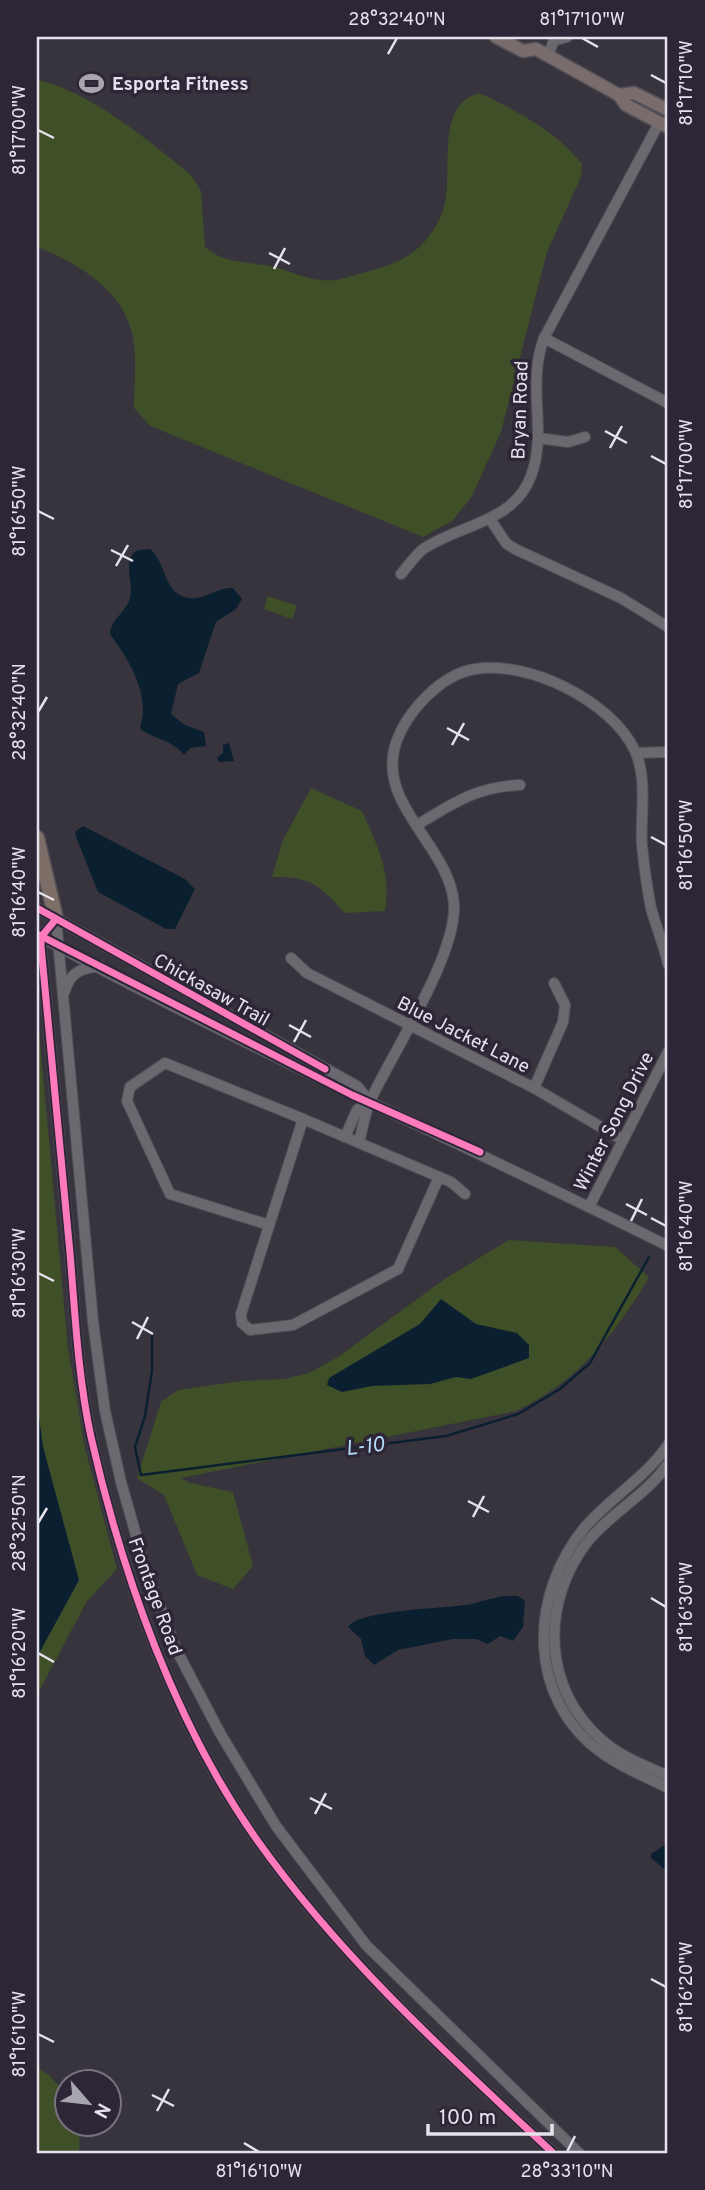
<svg xmlns="http://www.w3.org/2000/svg" width="705" height="2190" font-family="Overpass,sans-serif">
<style>
.green{fill:#3f4f27}
.water{fill:#0a2030}
.lines{fill:none;stroke-linecap:round;stroke-linejoin:round}
.stream{stroke:#0a2030;stroke-width:2.5}
.minor-casing{stroke:#535058;stroke-width:12}
.major-casing{stroke:#535058;stroke-width:15}
.highway-casing{stroke:#535058;stroke-width:17}
.minor{stroke:#6b696f;stroke-width:10}
.major{stroke:#786c6c;stroke-width:12}
.highway{stroke:#7e6e68;stroke-width:14}
.cycleway-casing{stroke:#2d2637;stroke-width:11}
.cycleway{stroke:#fd7abc;stroke-width:7}
.ticks{fill:none;stroke:#e6e2ed;stroke-width:2.5}
.labels{text-anchor:middle;stroke-width:7;stroke-linejoin:round;paint-order:stroke}
.poi-label{font-size:19px;font-weight:bold;fill:#e6e2ed;stroke:#2d2637;text-anchor:start}
.street-label{font-size:19px;fill:#e6e2ed;stroke:#2d2637}
.water-label{font-size:21px;font-style:italic;fill:#b7ddfa;stroke:#2d2637}
.neatline{fill:none;stroke:#e6e2ed;stroke-width:2.5}
.ticks-label{font-size:18px;text-anchor:middle;fill:#e6e2ed}
</style>
<rect width="100%" height="100%" fill="#38343d"/>
<g class="green">
<path d="M37,80c53,11 112,61 154,95l10,16 4,56c20,18 44,14 70,20 15,4 30,12 46,13 15,2 27,-3 41,-7 37,-9 62,-20 79,-57 17,-37 -11,-108 38,-123 37,17 78,39 103,71l-1,13 -34,75 -46,180 -30,66 -19,23 -29,16 -273,-111 -16,-18c0,-28 5,-61 -6,-87 -13,-36 -57,-61 -91,-74z"/>
<polygon points="268,596 297,606 292,619 264,609"/>
<path d="M311,788l51,23c15,34 30,62 23,100l-40,2c-25,-28 -35,-37 -73,-36l11,-37z"/>
<polygon points="37,1009 68,1348 85,1448 117,1569 87,1601 37,1695 37,1657 79,1580 43,1447 37,1403"/>
<path d="M509,1240l106,7 34,30c-34,58 -72,105 -133,134l-335,67 9,5 43,9 20,74 -20,23 -36,-14 -33,-80 -27,-17 24,-76 17,-12 63,-9 43,-2 25,-6 29,-16 108,-79z"/>
<polygon points="37,2068 49,2075 66,2094 66,2124 80,2125 79,2153 37,2153"/>
</g>
<g class="water">
<path d="M150,549c17,13 13,47 40,49 15,2 27,-11 43,-10l9,11 -6,10 -20,13 -17,51 -21,11 -7,30 14,11 19,7 2,14 -16,2 -6,7c-15,-18 -34,-16 -44,-27 11,-33 -11,-68 -30,-94 1,-14 14,-21 19,-33 6,-14 -4,-31 2,-44 4,-8 10,-7 19,-8z"/>
<polygon points="229,743 234,761 219,762 217,758 223,753 223,745"/>
<polygon points="83,826 185,879 195,889 175,929 166,929 98,892 76,837 75,832"/>
<polygon points="441,1299 476,1324 517,1333 529,1345 529,1358 471,1379 456,1377 430,1384 372,1386 342,1392 327,1385 329,1378 420,1324"/>
<polygon points="37,1403 43,1447 79,1580 37,1657"/>
<path d="M503,1596h15l7,5 -2,26 -10,14 -13,-5 -12,8 -12,-5h-23l-55,11 -24,15 -9,-9 -4,-17 -13,-12c13,-18 98,-18 123,-23 11,-3 21,-6 32,-8z"/>
<polygon points="668,1843 668,1872 651,1858 651,1854"/>
</g>
<g class="lines">
<polyline class="stream" points="152,1336 152,1371 145,1416 135,1447 141,1475 446,1436 518,1414 560,1389 590,1363 649,1257"/>
<defs>
<g id="minor">
<polyline points="556,40 567,37"/>
<polyline points="548,56 555,37"/>
<polyline points="544,338 668,403"/>
<polyline points="538,438 568,442 585,437"/>
<polyline points="490,519 506,543 515,549 621,598 668,627"/>
<path d="M401,574c7,-8 13,-17 21,-24 35,-25 92,-27 109,-74 17,-45 -5,-90 13,-138l115,-215"/>
<polyline points="636,753 668,752"/>
<path d="M417,825c37,-22 58,-38 103,-40"/>
<polyline points="37,908 357,1086 369,1101"/>
<path d="M56,919l-15,18v9c9,102 19,204 29,307 5,60 8,124 21,184 31,137 84,287 166,403 84,118 191,215 296,313"/>
<polyline points="56,919 93,1322 105,1411 121,1482 147,1574 177,1651 220,1733 276,1826 366,1945 579,2153"/>
<path d="M37,935c206,112 421,206 631,311"/>
<polyline points="291,958 307,973 534,1088 623,1140"/>
<path d="M65,991c5,-19 17,-23 35,-25"/>
<polyline points="534,1088 563,1022 565,1005 554,983"/>
<polyline points="303,1119 451,1182 465,1194"/>
<polyline points="345,1137 357,1110 370,1101"/>
<path d="M359,1142c4,-14 6,-32 13,-45 23,-48 85,-143 82,-193 -4,-57 -76,-98 -59,-158 10,-33 46,-72 80,-77 53,-9 137,32 160,82 13,28 5,65 7,94 2,21 5,43 9,63 5,19 13,37 17,56"/>
<polyline points="589,1207 668,1052"/>
<polyline points="269,1225 170,1194 127,1101 130,1087 165,1063 303,1119 241,1314 242,1323 250,1330 293,1325 398,1269 439,1177"/>
<path d="M668,1445c-23,33 -57,52 -83,82 -56,68 -59,171 17,226 20,15 45,24 66,35"/>
<path d="M668,1464c-23,32 -56,48 -80,77 -48,61 -46,149 15,200 18,16 43,25 65,35"/>
</g>
<g id="major">
<polyline points="496,37 523,51 536,49 619,95 626,105 668,127"/>
<polyline points="619,95 634,93 668,110"/>
</g>
<polyline id="highway" points="37,838 56,919"/>
</defs>
<use href="#minor" class="minor-casing"/>
<use href="#major" class="major-casing"/>
<use href="#highway" class="highway-casing"/>
<use href="#minor" class="minor"/>
<use href="#major" class="major"/>
<use href="#highway" class="highway"/>
<defs>
<g id="cycleway">
<polyline points="37,908 325,1069"/>
<path d="M56,919l-15,18v9c9,102 19,204 29,307 5,60 8,124 21,184 31,137 84,287 166,403 84,118 191,215 296,313"/>
<polyline points="37,934 352,1095 480,1152"/>
</g>
</defs>
<use href="#cycleway" class="cycleway-casing"/>
<use href="#cycleway" class="cycleway"/>
</g>
<path class="ticks" d="M582,38l16,9M388,54l9,-16M651,75l15,8M38,130l16,8M269,253l21,11M274,269l11,-21M605,431l22,12M610,448l12,-22M651,456l15,8M38,511l16,8M111,550l22,11M116,566l12,-21M38,712l9,-15M447,728l22,12M452,745l12,-22M651,837l15,8M38,892l16,8M289,1025l22,12M294,1042l12,-22M626,1204l21,11M651,1218l15,8M631,1221l11,-22M38,1273l16,8M132,1322l21,12M137,1339l11,-22M468,1501l21,11M473,1517l11,-21M38,1523l9,-15M651,1598l15,9M38,1653l16,9M310,1798l22,11M315,1814l11,-21M651,1979l15,8M38,2034l16,8M152,2095l22,11M157,2111l12,-22M244,2143l15,9M567,2152l8,-16"/>
<defs>
<symbol id="stadium-bare" viewBox="-9 -9 18 18"><path d="M0-5a6.5 5 0 1 0 0 10a6.5 5 0 1 0 0-10ZM-3.5-1.8h7v3.6h-7Z" fill="#a9a5af" stroke="#2d2637" stroke-width="2.5" paint-order="stroke"/></symbol>
</defs>
<g fill-rule="evenodd">
<use href="#stadium-bare" x="74" y="66" width="35" height="35"/>
</g>
<g class="labels">
<g class="poi-label">
<text x="112" y="90">Esporta Fitness</text>
</g>
<g class="street-label">
<text transform="translate(519 410) rotate(-88)" y="7">Bryan Road</text>
<text transform="translate(212 989) rotate(29)" y="7">Chickasaw Trail</text>
<text transform="translate(464 1034) rotate(27)" y="7">Blue Jacket Lane</text>
<text transform="translate(613 1121) rotate(-63)" y="7">Winter Song Drive</text>
<text transform="translate(156 1596) rotate(70)" y="7">Frontage Road</text>
</g>
<g class="water-label">
<text transform="translate(365 1446) rotate(-7)" y="7">L-10</text>
</g>
</g>
<rect width="705" height="2190" fill="none" stroke="#2d2637" stroke-width="77"/>
<g transform="translate(88 2103) rotate(118)"><circle r="33" fill="#2d2637" stroke="#777180" stroke-width="2"/>
<path d="M0-5L12 26L0 18L-12 26Z" fill="#a9a5af"/>
<text y="-10" font-size="19" font-weight="bold" text-anchor="middle" fill="#e6e2ed">N</text>
</g>
<path d="M428 2124v10h124v-10" fill="none" stroke="#e6e2ed" stroke-width="3.5"/>
<text x="439" y="2124" font-size="21" fill="#e6e2ed" stroke="#2d2637" stroke-width="5" paint-order="stroke">100 m</text>
<rect x="38" y="38" width="628" height="2114" class="neatline"/>
<g class="ticks-label">
<text x="397" y="25">28°32'40"N</text>
<text x="582" y="25">81°17'10"W</text>
<text transform="translate(686 83) rotate(-90)" y="6">81°17'10"W</text>
<text transform="translate(19 130) rotate(-90)" y="6">81°17'00"W</text>
<text transform="translate(686 464) rotate(-90)" y="6">81°17'00"W</text>
<text transform="translate(19 511) rotate(-90)" y="6">81°16'50"W</text>
<text transform="translate(19 712) rotate(-90)" y="6">28°32'40"N</text>
<text transform="translate(686 845) rotate(-90)" y="6">81°16'50"W</text>
<text transform="translate(19 892) rotate(-90)" y="6">81°16'40"W</text>
<text transform="translate(686 1226) rotate(-90)" y="6">81°16'40"W</text>
<text transform="translate(19 1273) rotate(-90)" y="6">81°16'30"W</text>
<text transform="translate(19 1523) rotate(-90)" y="6">28°32'50"N</text>
<text transform="translate(686 1607) rotate(-90)" y="6">81°16'30"W</text>
<text transform="translate(19 1653) rotate(-90)" y="6">81°16'20"W</text>
<text transform="translate(686 1987) rotate(-90)" y="6">81°16'20"W</text>
<text transform="translate(19 2034) rotate(-90)" y="6">81°16'10"W</text>
<text x="259" y="2177">81°16'10"W</text>
<text x="567" y="2177">28°33'10"N</text>
</g>
</svg>
